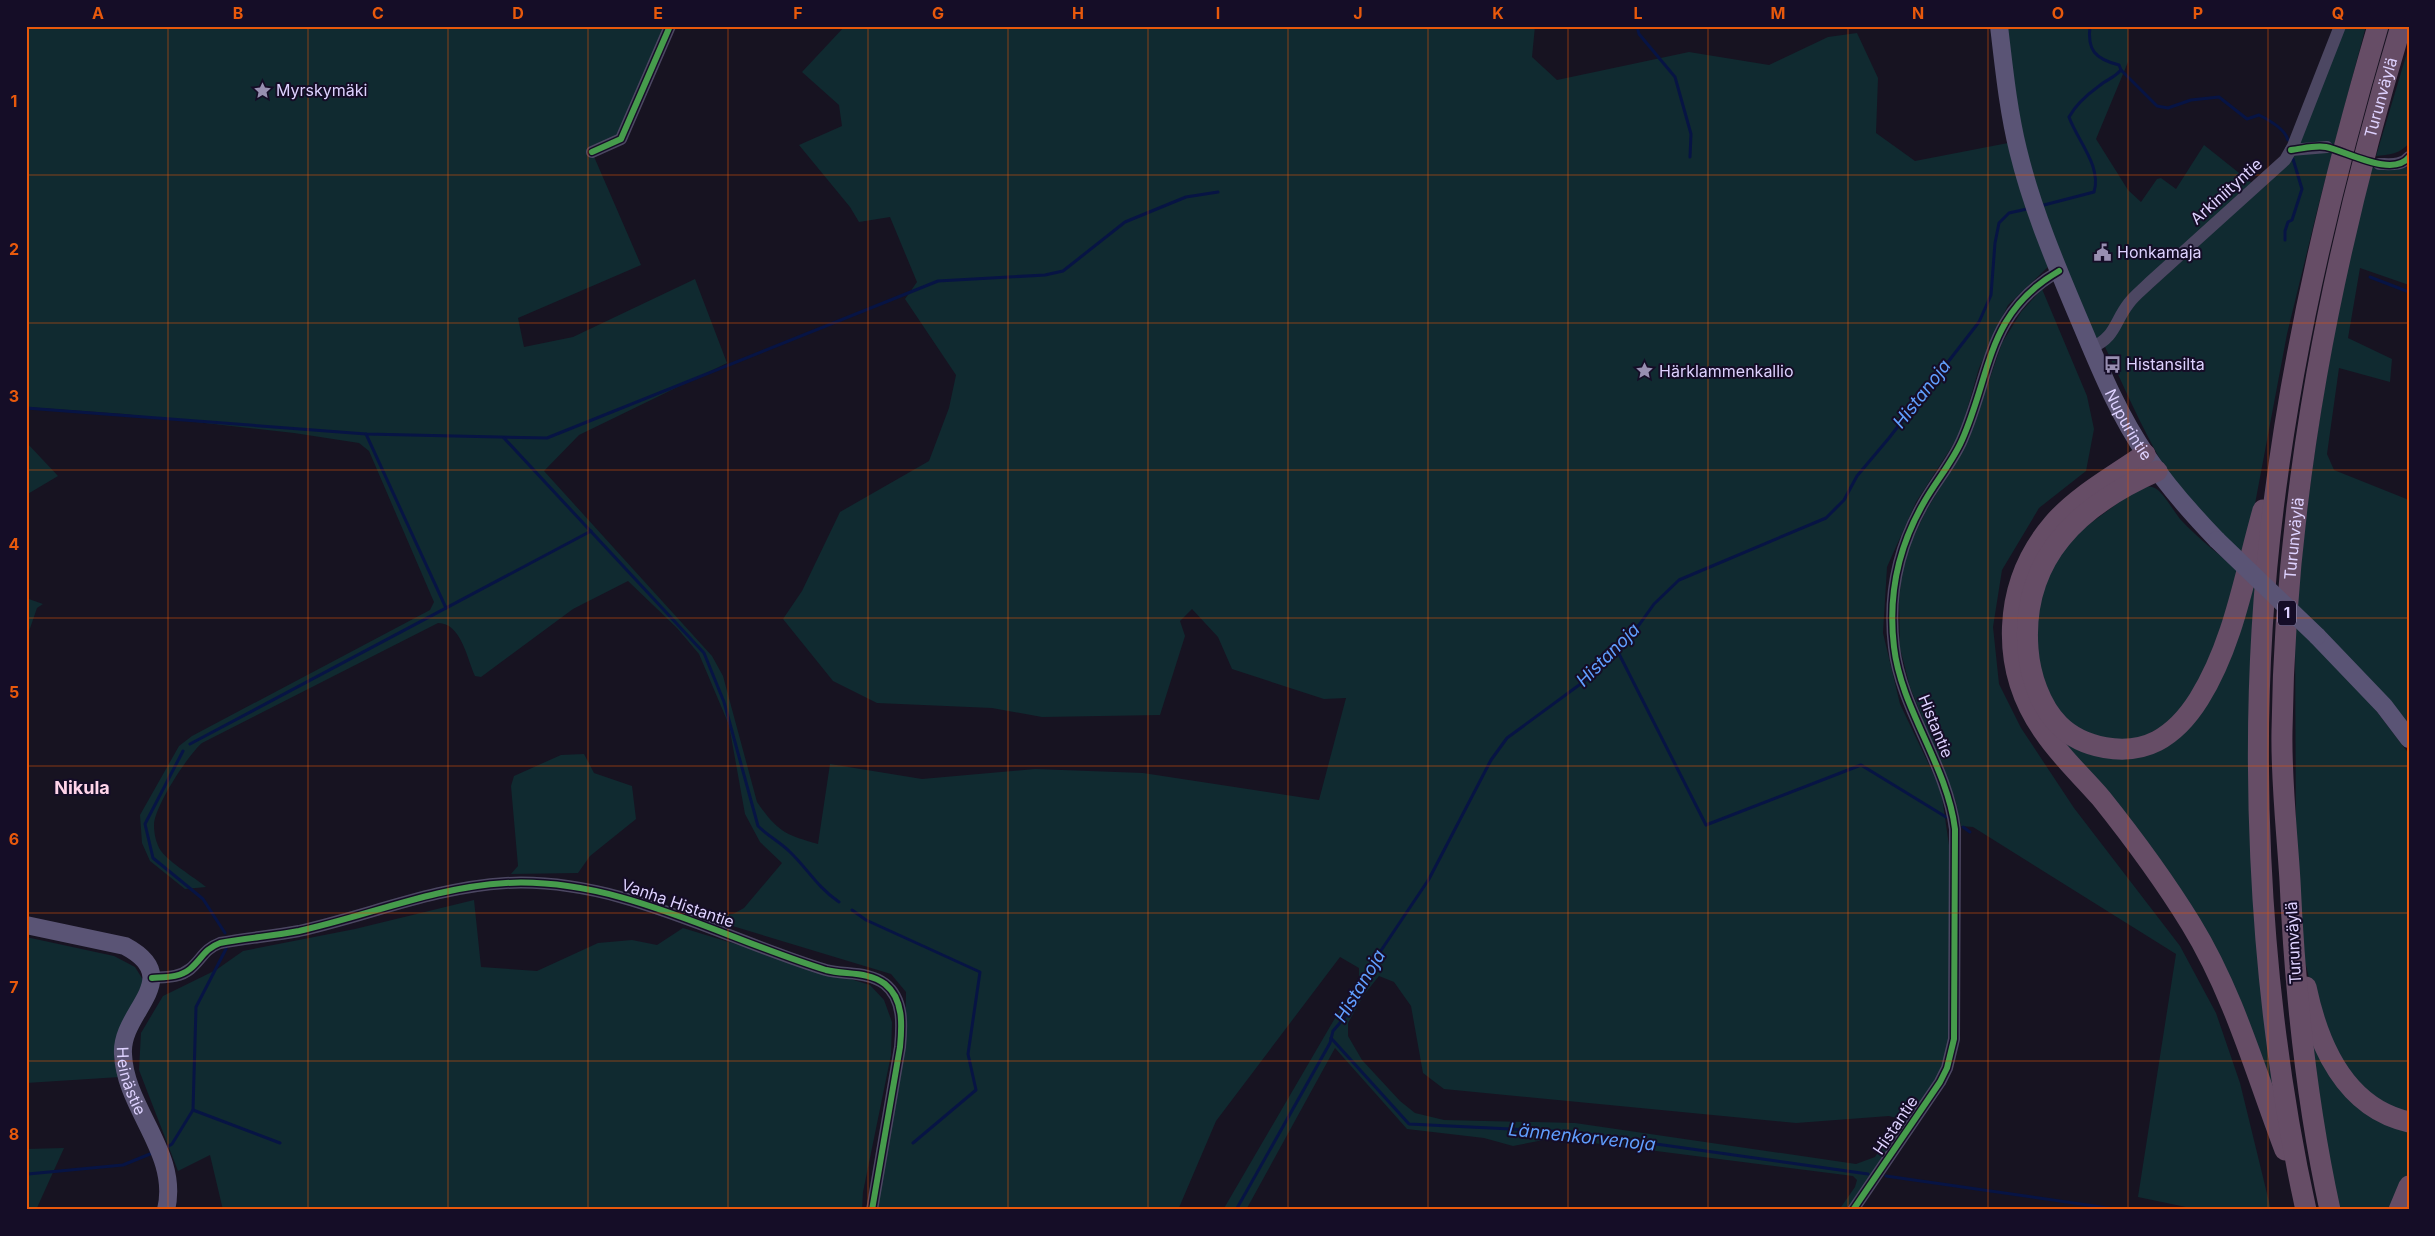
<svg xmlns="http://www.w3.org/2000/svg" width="2435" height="1236" font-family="Inter,sans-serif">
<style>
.green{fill:#102a30;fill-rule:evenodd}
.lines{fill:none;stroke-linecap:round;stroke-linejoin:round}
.stream{stroke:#071444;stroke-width:3}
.street{stroke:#4c4762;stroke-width:12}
.secondary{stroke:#5a5475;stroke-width:18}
.highway{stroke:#664d66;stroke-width:21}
.secondary-bridge{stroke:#5a5475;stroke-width:18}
.cycleway-casing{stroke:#150d27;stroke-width:9}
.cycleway{stroke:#469c4c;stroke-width:6}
.grid{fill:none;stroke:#e8590c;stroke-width:1;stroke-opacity:0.55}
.labels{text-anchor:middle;stroke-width:4;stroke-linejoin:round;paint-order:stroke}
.shield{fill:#150d27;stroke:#a297be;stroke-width:1}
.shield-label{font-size:15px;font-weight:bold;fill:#ded2ff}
.poi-label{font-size:16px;fill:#ded2ff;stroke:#150d27;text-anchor:start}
.street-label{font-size:16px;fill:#ded2ff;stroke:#150d27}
.water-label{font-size:18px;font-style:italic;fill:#609fff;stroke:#150d27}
.neighbourhood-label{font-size:18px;font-weight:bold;fill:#ffd4e9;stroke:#150d27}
.neatline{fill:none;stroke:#e8590c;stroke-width:2}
.grid-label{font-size:16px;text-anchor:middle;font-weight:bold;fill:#e8590c}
</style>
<rect width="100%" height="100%" fill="#171321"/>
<g class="green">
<path d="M26,26h644l-49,113 -29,13 49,113 -123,53 6,29 49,-10 122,-58 32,84 -148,72 -35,36 168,185 11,20 34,126c20,29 28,33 61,42l12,-80 92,15 113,-10 108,4 176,27 27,-102 -22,1 -92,-30 -14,-32 -26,-28 -12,12 5,15 -25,79 -118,2 -50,-9 -115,-5 -44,-22 -50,-62 19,-28 38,-79 89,-51 20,-53 7,-33 -51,-76 12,-17 -27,-65 -31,5 -9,-15 -51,-62 43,-19 -3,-21 -37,-33 43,-46h690l-3,31 25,23 132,-28 80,13 59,-28 29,-4 21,45 -2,55 39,28 93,-18 40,124 -40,38 -29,63 -19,66 -44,68 -29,65 -4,66 17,71 41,86 10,69 -2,186 -13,35 -88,130h-9l16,-23 2,-7 -4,-4 -299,-38 -41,8 -29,-8 -77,-9 -72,-81 -89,162h-23l136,-233v-9l-19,-11 -124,164 -38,89h-301l28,-166 1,-52 -15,-18 -185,-56 27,-4 11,-6 38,-45 -22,-21 -15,-28 -16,-89 -30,-71 -22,-26 -49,-47 -55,28 -92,68 -6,-1c-8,-18 -14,-53 -37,-53l-236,120c-14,12 -48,64 -48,82 0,8 2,19 7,26 9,12 33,26 45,36l-21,2 -35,-28 -8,-18 -2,-28 39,-69 13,-10 238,-126 4,-8 -65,-151 -10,-8 -65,-10 -170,-19 -98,-7zM1379,976l15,6 17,24 12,67 21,16 352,34 93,-7 8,2v4l-22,35 -19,7 -281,-41 -131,-3 -29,-7 -15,-12 -38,-41 -14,-24v-13l15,-27z"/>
<path d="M2007,26h121v36l-32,77 32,51 13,12 16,-23 4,-1 15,11 28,-44 49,39 -67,63 -79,86 -12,7c-22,-51 -46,-103 -60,-156 -14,-51 -23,-105 -28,-158z"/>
<path d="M2345,26h21l-48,181 -31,127 -42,223c-29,-28 -60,-58 -82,-93 -22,-37 -39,-78 -58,-117l24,-38 155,-141z"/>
<path d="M2409,46v97c-9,11 -20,12 -33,13z"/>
<path d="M2372,167l14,3 20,-3 3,2v116l-49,-17 -12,70 44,21 -2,23 -51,-14 -12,86 7,16 75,30v228l-112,-121c13,-149 37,-295 75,-440z"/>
<polygon points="2042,289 2087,396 2094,429 2086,471 2039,508 2002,570 1993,627 1999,684 2021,728 2074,808 2180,946 2216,1013 2240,1083 2271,1210 2200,1210 2138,1197 2176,954 1973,827 1961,826 1956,802 1910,687 1900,648 1899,602 1902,570 1909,546 1926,511 1969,439 2002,343 2021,312"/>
<polygon points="26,442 58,476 26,495"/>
<path d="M2136,467l3,2 -2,4c-34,22 -69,42 -91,78 -41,65 -32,186 58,201 25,4 47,-1 68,-16 45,-34 60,-99 75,-150 3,-10 6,-32 13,-38 -11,151 -16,302 3,452 2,17 16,105 13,112 -23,-70 -49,-139 -88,-201 -30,-48 -65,-90 -100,-133 -16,-20 -35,-38 -49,-60 -15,-26 -23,-55 -22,-85 0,-79 52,-131 119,-166z"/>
<path d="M2141,486c6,0 13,0 18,5 8,8 14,19 21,28 18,20 41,36 61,55l-19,64 -44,80 -49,26 -55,-12 -32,-41 -10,-31 4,-65 25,-50z"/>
<polygon points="26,598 43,604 37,608 26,640"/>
<polygon points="2295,625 2362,692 2409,754 2409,1117 2394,1113 2348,1077 2316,1007 2302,949 2296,847"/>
<polygon points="584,754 594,773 632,786 636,819 590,856 578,873 511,874 518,866 511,786 514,776 561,755"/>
<polygon points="474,900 481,967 537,971 598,943 632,940 657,945 683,928 870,985 884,1000 892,1022 891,1055 863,1192 862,1210 223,1210 210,1155 178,1171 139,1070 141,1033 163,996 216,970 243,951 355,929"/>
<polygon points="26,937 114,956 135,967 145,983 119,1030 114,1059 120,1077 26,1083"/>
<polygon points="2310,1030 2330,1071 2409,1128 2409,1178 2393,1210 2339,1210 2328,1158"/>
<polygon points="64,1148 36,1210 26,1210 26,1149"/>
</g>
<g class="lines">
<g class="stream">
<polyline points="1637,26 1639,34 1675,77 1691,134 1690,157"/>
<path d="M2121,70l36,36 11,2 23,-8 28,-3 28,22 12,-4c10,5 26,14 29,25"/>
<path d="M2044,205l50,-13c8,-26 -17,-52 -25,-75 6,-11 19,-23 30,-31 8,-7 14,-7 22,-16l-2,-5c-24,-6 -32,-15 -29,-39"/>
<polyline points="2285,240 2285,231 2288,222 2292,220 2302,189 2293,159"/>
<polyline points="2370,277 2409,292"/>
<polyline points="26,408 366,434 547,438 938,281 1045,275 1063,271 1125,222 1186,197 1218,192"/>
<polyline points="366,434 446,608"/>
<path d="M504,438l200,215 20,49 34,124c10,10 22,16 31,25 19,18 27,35 50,51"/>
<polyline points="1615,646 1706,825 1861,765 1946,817"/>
<polyline points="190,744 591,531"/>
<polyline points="183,751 145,824 153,858 203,899 225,933"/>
<polyline points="1963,827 1970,832"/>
<polyline points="852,910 866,920 980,972 968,1054 976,1090 913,1143"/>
<polyline points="1331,1038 1409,1124 1571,1132 1868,1174"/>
<polyline points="193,1110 280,1143"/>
<polyline points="167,1147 172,1144 193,1110 196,1007 226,949"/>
<polyline points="28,1174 123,1165 150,1154"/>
<polyline points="1886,1176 2122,1210"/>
<polyline points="1236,1210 1330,1043 1333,1031 1351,1010 1374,961 1429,879 1491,760 1507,738 1590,677 1615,646 1639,625 1654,604 1679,580 1826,518 1844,500 1857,476 1889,438 1979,322 1991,295 1995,243 1999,223 2009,213 2027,209"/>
</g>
<g class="street">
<polyline points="2291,150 2327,147"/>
<polyline points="592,152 621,139 670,26"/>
<path d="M2379,164c11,0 23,2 30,-7"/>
<path d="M2091,348c25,-11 23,-26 38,-45 5,-7 13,-13 20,-20l136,-123 8,-14 47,-120"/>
<path d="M152,978c13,-1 27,0 38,-9 12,-10 14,-20 30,-26 26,-5 53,-7 79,-12 68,-15 136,-44 207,-48 112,-6 215,55 320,87 19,5 42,1 59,14 19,15 17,42 15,63l-28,163"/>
<path d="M1853,1210l87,-128 7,-14 7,-29 1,-210c-8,-64 -54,-120 -61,-182 -6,-50 4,-99 29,-143 12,-22 29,-41 39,-64 30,-68 24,-127 97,-169"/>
</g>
<g class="secondary">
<path id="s1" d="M1999,26c5,42 9,83 19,124 15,62 41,122 66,181 18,43 36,86 63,125 20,30 45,58 70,84"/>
<polyline points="2317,636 2384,706 2409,739"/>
<path id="s2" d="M26,925l99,21c62,33 -5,65 -2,108 2,55 57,99 43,156"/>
</g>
<g class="highway">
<path d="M2145,454c-31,22 -67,41 -92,70 -51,60 -54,144 -9,208 16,24 38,44 57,66 32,40 63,82 90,126 43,70 65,150 94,226"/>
<path d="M2157,471c-77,34 -136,86 -129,178 2,26 12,57 31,76 23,23 67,32 98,16 17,-9 32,-26 42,-42 35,-56 46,-126 64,-189"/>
<path d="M2306,987c12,57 39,121 103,135"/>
<path d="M2306,1210c-49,-222 -61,-482 -32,-708 20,-161 58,-320 104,-476"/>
<path id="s3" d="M2330,1210c-24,-110 -35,-217 -40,-329 -3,-50 -9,-100 -8,-150 3,-241 50,-475 119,-705"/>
<polyline points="2399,1210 2409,1186"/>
</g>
<polyline class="secondary-bridge" points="2217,540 2317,636"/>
<defs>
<g id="cycleway">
<path d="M2291,150c11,-1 23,-5 35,-3 20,4 67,31 83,10"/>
<polyline points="592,152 621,139 670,26"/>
<path d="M152,978c13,-1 27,0 38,-9 12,-10 14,-20 30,-26 26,-5 53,-7 79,-12 68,-15 136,-44 207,-48 112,-6 215,55 320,87 19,5 42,1 59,14 19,15 17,42 15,63l-28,163"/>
<path d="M1853,1210l87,-128 7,-14 7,-29 1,-210c-8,-64 -54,-120 -61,-182 -6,-50 4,-99 29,-143 12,-22 29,-41 39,-64 30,-68 24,-127 97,-169"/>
</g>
</defs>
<use href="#cycleway" class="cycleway-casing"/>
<use href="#cycleway" class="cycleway"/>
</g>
<path class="grid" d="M168,26v1184M308,26v1184M448,26v1184M588,26v1184M728,26v1184M868,26v1184M1008,26v1184M1148,26v1184M1288,26v1184M1428,26v1184M1568,26v1184M1708,26v1184M1848,26v1184M1988,26v1184M2128,26v1184M2268,26v1184M26,175h2383M26,323h2383M26,470h2383M26,618h2383M26,766h2383M26,913h2383M26,1061h2383"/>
<defs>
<symbol id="sight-bare" viewBox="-9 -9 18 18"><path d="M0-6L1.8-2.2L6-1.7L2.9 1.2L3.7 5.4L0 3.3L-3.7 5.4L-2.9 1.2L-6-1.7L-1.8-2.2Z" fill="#988fb1" stroke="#150d27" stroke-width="2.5" paint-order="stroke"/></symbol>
<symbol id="civic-bare" viewBox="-9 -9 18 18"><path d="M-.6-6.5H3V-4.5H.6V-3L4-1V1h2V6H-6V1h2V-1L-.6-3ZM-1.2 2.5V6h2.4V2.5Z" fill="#988fb1" stroke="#150d27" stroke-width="2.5" paint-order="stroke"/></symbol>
<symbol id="bus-bare" viewBox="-9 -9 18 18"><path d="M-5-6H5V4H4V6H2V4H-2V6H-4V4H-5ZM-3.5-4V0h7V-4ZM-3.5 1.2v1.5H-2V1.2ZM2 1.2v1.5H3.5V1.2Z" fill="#988fb1" stroke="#150d27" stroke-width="2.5" paint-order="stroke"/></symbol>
</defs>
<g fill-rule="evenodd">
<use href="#sight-bare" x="250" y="78" width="25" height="25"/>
<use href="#civic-bare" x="2090" y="240" width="25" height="25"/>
<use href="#bus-bare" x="2100" y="352" width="25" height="25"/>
<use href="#sight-bare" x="1632" y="358" width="25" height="25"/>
</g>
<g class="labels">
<rect class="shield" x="2278" y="600.5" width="18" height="25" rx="4"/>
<g class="shield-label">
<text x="2287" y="618">1</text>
</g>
<g class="poi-label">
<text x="276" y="96">Myrskymäki</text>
<text x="2117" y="258">Honkamaja</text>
<text x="2126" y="370">Histansilta</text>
<text x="1659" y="377">Härklammenkallio</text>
</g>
<g class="street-label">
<text dy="6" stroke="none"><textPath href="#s3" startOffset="1125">Turunväylä</textPath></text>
<text transform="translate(2226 191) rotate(-42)" y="6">Arkiniityntie</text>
<text dy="6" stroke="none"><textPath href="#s1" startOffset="422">Nupurintie</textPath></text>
<text dy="6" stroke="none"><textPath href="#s3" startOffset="675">Turunväylä</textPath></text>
<text transform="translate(1936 726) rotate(68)" y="6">Histantie</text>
<text transform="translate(678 903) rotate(19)" y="6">Vanha Histantie</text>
<text transform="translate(2293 943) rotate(-93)" y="6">Turunväylä</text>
<text dy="6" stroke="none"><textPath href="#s2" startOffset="255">Heinästie</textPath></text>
<text transform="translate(1895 1125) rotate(-56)" y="6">Histantie</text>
</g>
<g class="water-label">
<text transform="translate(1922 394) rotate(-52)" y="6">Histanoja</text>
<text transform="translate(1608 655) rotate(-45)" y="6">Histanoja</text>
<text transform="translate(1360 986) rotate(-59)" y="6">Histanoja</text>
<text transform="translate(1582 1137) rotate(6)" y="6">Lännenkorvenoja</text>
</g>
<g class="neighbourhood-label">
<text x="82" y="794">Nikula</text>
</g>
</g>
<rect width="2435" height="1236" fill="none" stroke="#150d27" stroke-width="55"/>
<rect x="28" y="28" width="2380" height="1180" class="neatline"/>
<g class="grid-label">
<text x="98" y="19">A</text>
<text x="238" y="19">B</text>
<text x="378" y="19">C</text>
<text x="518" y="19">D</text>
<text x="658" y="19">E</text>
<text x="798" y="19">F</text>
<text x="938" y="19">G</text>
<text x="1078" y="19">H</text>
<text x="1218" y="19">I</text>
<text x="1358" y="19">J</text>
<text x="1498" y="19">K</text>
<text x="1638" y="19">L</text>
<text x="1778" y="19">M</text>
<text x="1918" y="19">N</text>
<text x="2058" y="19">O</text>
<text x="2198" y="19">P</text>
<text x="2338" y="19">Q</text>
<text x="14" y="107">1</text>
<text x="14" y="255">2</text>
<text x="14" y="402">3</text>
<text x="14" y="550">4</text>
<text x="14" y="698">5</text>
<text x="14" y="845">6</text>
<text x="14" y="993">7</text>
<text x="14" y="1140">8</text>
</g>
</svg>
